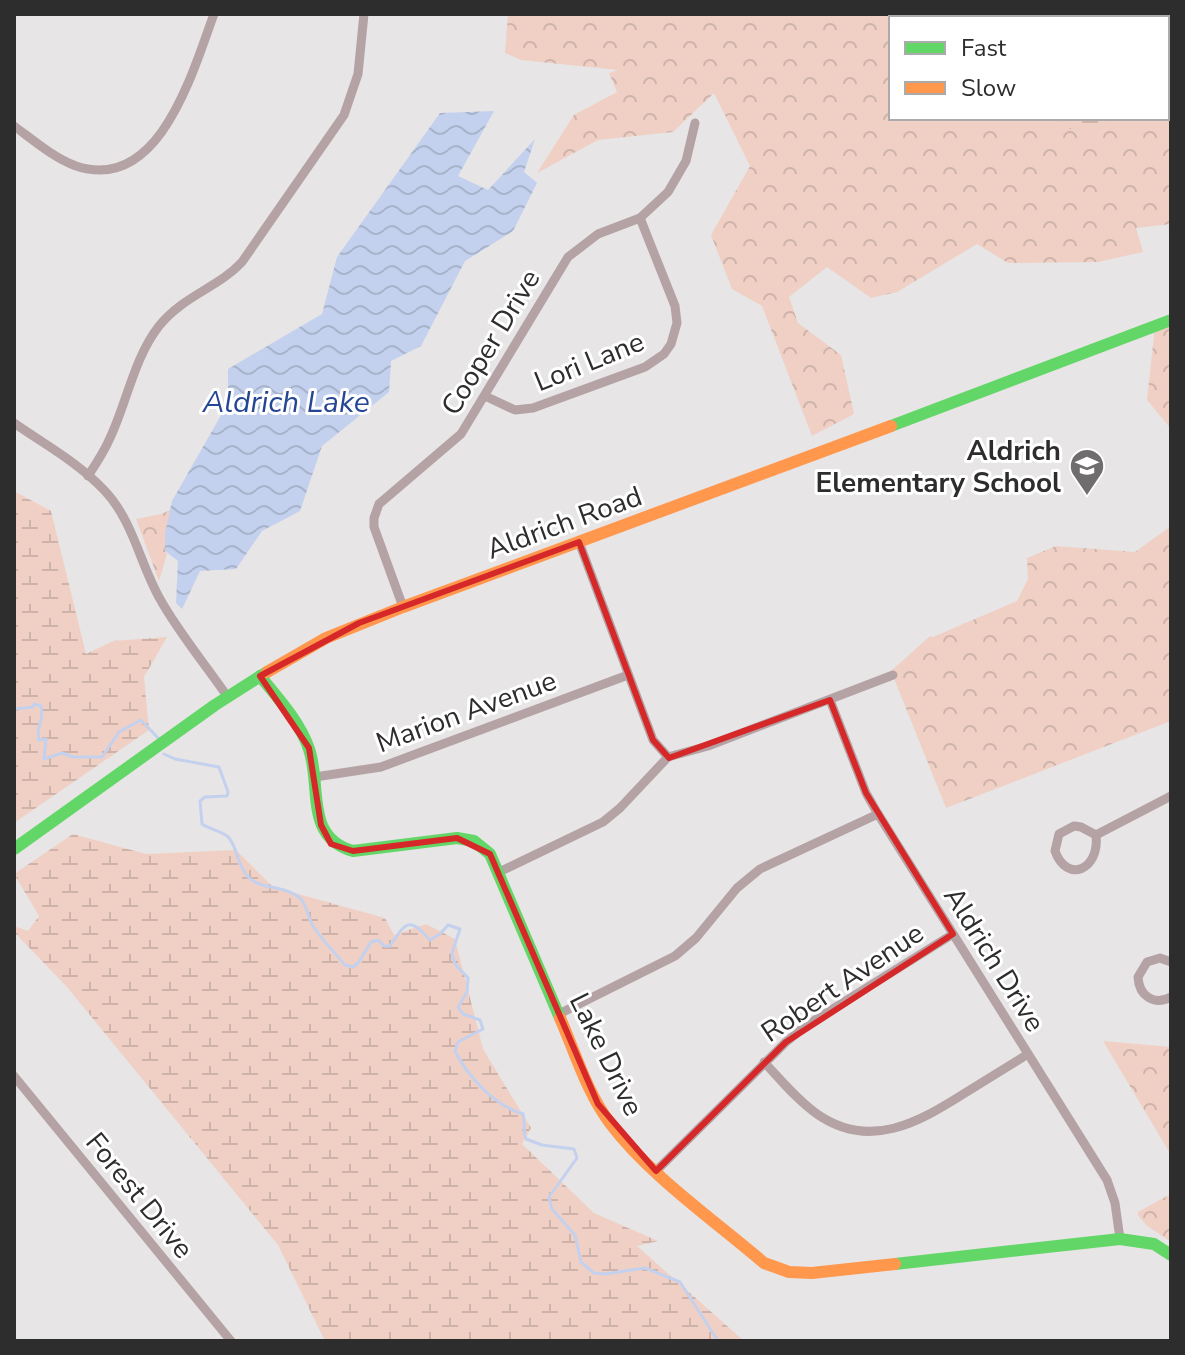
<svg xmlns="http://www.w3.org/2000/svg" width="1185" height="1355" font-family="'Nunito Sans',sans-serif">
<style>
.forest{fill:url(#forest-crowns)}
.wetland{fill:url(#wetland-marsh)}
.water{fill:url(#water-waves)}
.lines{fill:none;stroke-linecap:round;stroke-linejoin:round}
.stream{stroke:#c3d1ee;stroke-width:3}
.street{stroke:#b4a2a5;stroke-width:9}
.fast{stroke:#63d668;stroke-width:12}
.slow{stroke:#ff974d;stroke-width:12}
.marked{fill:none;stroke:#d62828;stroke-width:6;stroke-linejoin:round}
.labels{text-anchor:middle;stroke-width:6;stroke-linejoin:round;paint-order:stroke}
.street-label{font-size:28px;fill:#2e2d2e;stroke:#fff}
.poi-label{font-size:28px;font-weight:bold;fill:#2e2d2e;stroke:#fff;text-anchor:end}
.water-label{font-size:30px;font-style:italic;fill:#254694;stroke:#fff}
</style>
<defs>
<pattern id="forest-crowns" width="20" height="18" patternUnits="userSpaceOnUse" patternTransform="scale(2)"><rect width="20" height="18" fill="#f0d0c5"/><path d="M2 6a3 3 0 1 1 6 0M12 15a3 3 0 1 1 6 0" fill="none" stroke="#ceb3aa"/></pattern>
<pattern id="wetland-marsh" width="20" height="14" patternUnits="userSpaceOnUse" patternTransform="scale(2)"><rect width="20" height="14" fill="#f0d0c5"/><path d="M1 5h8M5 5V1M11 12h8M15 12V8" fill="none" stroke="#ceb3aa"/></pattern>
<pattern id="water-waves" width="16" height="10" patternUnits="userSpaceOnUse" patternTransform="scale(2)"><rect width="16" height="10" fill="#c3d1ee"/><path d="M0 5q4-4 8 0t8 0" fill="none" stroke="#a8b4cc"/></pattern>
</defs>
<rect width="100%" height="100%" fill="#e7e5e6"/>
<g class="forest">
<polygon points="508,14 976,14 976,18 891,18 891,118 1052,118 1090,141 1121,118 1167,118 1167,80 1171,68 1171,224 1136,228 1143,252 1098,262 1008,263 977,244 897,292 871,298 827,267 789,297 798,323 841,355 854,414 812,436 762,306 732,289 711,235 750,166 714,93 673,132 598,140 537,173 574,115 617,92 609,73 618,70 521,60 505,53"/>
<polygon points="1171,320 1171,429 1147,400 1155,326"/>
<polygon points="186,504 165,550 167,554 159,581 136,519 161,514"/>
<polygon points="1171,526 1171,721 946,808 891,671 930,636 933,637 1017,601 1028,579 1027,558 1056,546 1135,552"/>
<polygon points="1103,1041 1171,1047 1171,1155"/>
<polygon points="1167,1196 1171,1196 1171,1242 1146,1225 1138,1215 1138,1212"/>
</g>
<g class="wetland">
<polygon points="976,14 1171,14 1171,68 1167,80 1167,18 976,18"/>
<polygon points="1052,118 1121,118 1090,141"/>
<polygon points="14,491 51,511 86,654 113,641 167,637 144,677 149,730 14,823"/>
<polygon points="73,834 146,854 236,850 273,887 385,918 394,935 426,924 455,939 483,1049 531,1128 522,1144 594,1213 658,1241 637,1246 744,1341 325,1341 278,1245 67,987 14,932 14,926 28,931 39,916 14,874"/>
</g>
<polygon class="water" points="494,111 458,176 488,190 535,139 524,172 537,183 513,231 465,261 421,346 391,361 389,392 322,446 300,511 262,531 236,569 200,571 182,609 176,603 178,561 165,551 165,533 172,501 228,403 228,369 322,314 337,257 440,113"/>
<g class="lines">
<g class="stream">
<path d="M14,709l19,-2 1,-3 7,2c4,12 -6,22 -2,34l7,-1 -2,20 18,-6 11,4h29l17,-25 22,-12 18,19"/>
<path d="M164,754l11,5 44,8 9,25 -1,4 -22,1 -5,4 2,23c9,6 23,8 27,14 9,11 8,27 19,39 13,13 37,8 52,21 8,8 7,19 13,28 9,14 21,26 32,39l8,2 6,-5 12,-20 7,-2 6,6h6c16,-24 19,-30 40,-6l10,-6 8,-9 12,4 -8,24 3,11 13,14 -1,14 -9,15 5,7 17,6 3,9 -25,13 -3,9c13,26 40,55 68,63 3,9 -1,16 3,25l16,6 32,4 3,9 -28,39 3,12 23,26 6,27 13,11 11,1 40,-6 35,14 38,59"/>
</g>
<g class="street">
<path d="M14,126c19,14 40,32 62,40 84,28 117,-96 138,-152"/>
<polyline points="485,396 515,410 533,408 645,367 664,354 671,344 677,323 675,306 640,218"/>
<path d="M14,423c30,21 65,40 90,67 29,30 36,74 56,109 19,34 45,65 67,97"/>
<path d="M88,476c8,-12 16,-24 22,-38 17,-36 24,-80 49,-112 25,-31 59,-38 83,-64l102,-147 14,-41 6,-60"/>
<polyline points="579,542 653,740 668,757 708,746 893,675"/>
<polyline points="403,607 374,527 374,518 379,504 461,434 568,257 598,234 640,218 668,192 686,161 695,123"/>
<polyline points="830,700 866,793 878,814 1107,1180 1115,1203 1120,1239"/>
<polyline points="315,777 381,767 628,675"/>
<path d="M1074,826l7,1 15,8c4,35 -29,49 -41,16l4,-17z"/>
<polyline points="1096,835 1171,796"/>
<polyline points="499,872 603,822 620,808 668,757"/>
<path d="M1171,962l-11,-4 -13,4 -9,15c1,19 16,29 33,20"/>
<polyline points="559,1014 675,956 696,938 737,888 760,869 878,814"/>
<path d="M764,1062c17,18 33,38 53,52 53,37 102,8 148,-21 21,-13 42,-26 63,-39"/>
<polyline points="14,1076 231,1341"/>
<polyline points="656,1171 786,1042 807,1025 953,934"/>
</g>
<g class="fast">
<polyline points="891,426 1171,320"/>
<path d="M260,676c18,22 40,46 49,73 13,38 -5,88 44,102l104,-13 17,3 16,13 70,164"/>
<polyline points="14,849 215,705 267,672"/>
<polyline points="895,1264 1120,1239 1154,1244 1171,1255"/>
</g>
<g class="slow">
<polyline points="267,672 326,638 403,607 891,426"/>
<path d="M560,1018c15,34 27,75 50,105 39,52 104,97 154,140l25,9 23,1 83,-9"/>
</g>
</g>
<path class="marked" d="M579,542l74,198 16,18 161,-58 36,93 87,141 -167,108 -130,129 -58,-67 -108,-250 -33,-16 -104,13 -22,-7 -10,-19 -12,-77 -49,-72 99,-53z"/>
<defs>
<symbol id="school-pin" viewBox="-11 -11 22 30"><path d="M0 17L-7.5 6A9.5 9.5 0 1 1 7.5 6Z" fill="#6f6d6e" stroke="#fff"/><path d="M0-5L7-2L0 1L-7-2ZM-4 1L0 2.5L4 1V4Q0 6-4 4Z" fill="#fff"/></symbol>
</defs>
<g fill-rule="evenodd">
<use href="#school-pin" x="1067" y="446" width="40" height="54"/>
</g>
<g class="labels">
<g class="street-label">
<text transform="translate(490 342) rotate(-59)" y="10">Cooper Drive</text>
<text transform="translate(589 361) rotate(-22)" y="10">Lori Lane</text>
<text transform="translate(564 522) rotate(-20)" y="10">Aldrich Road</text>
<text transform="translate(466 711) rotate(-20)" y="10">Marion Avenue</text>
<text transform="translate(995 959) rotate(58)" y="10">Aldrich Drive</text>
<text transform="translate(842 982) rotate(-34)" y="10">Robert Avenue</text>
<text transform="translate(607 1054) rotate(64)" y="10">Lake Drive</text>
<text transform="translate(140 1195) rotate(51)" y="10">Forest Drive</text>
</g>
<g class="poi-label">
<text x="1061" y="460">Aldrich<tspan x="1061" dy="32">Elementary School</tspan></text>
</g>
<g class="water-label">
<text x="286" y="412">Aldrich Lake</text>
</g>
</g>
<rect width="1185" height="1355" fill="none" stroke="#2e2d2e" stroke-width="32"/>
<rect x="889" y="16" width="280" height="104" fill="#ffffff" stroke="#ababab" stroke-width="2"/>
<rect x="905" y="42" width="40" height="12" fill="#63d668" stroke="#ababab" stroke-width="2"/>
<text x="961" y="56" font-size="24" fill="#2e2d2e">Fast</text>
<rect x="905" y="82" width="40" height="12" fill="#ff974d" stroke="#ababab" stroke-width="2"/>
<text x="961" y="96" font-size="24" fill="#2e2d2e">Slow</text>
</svg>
